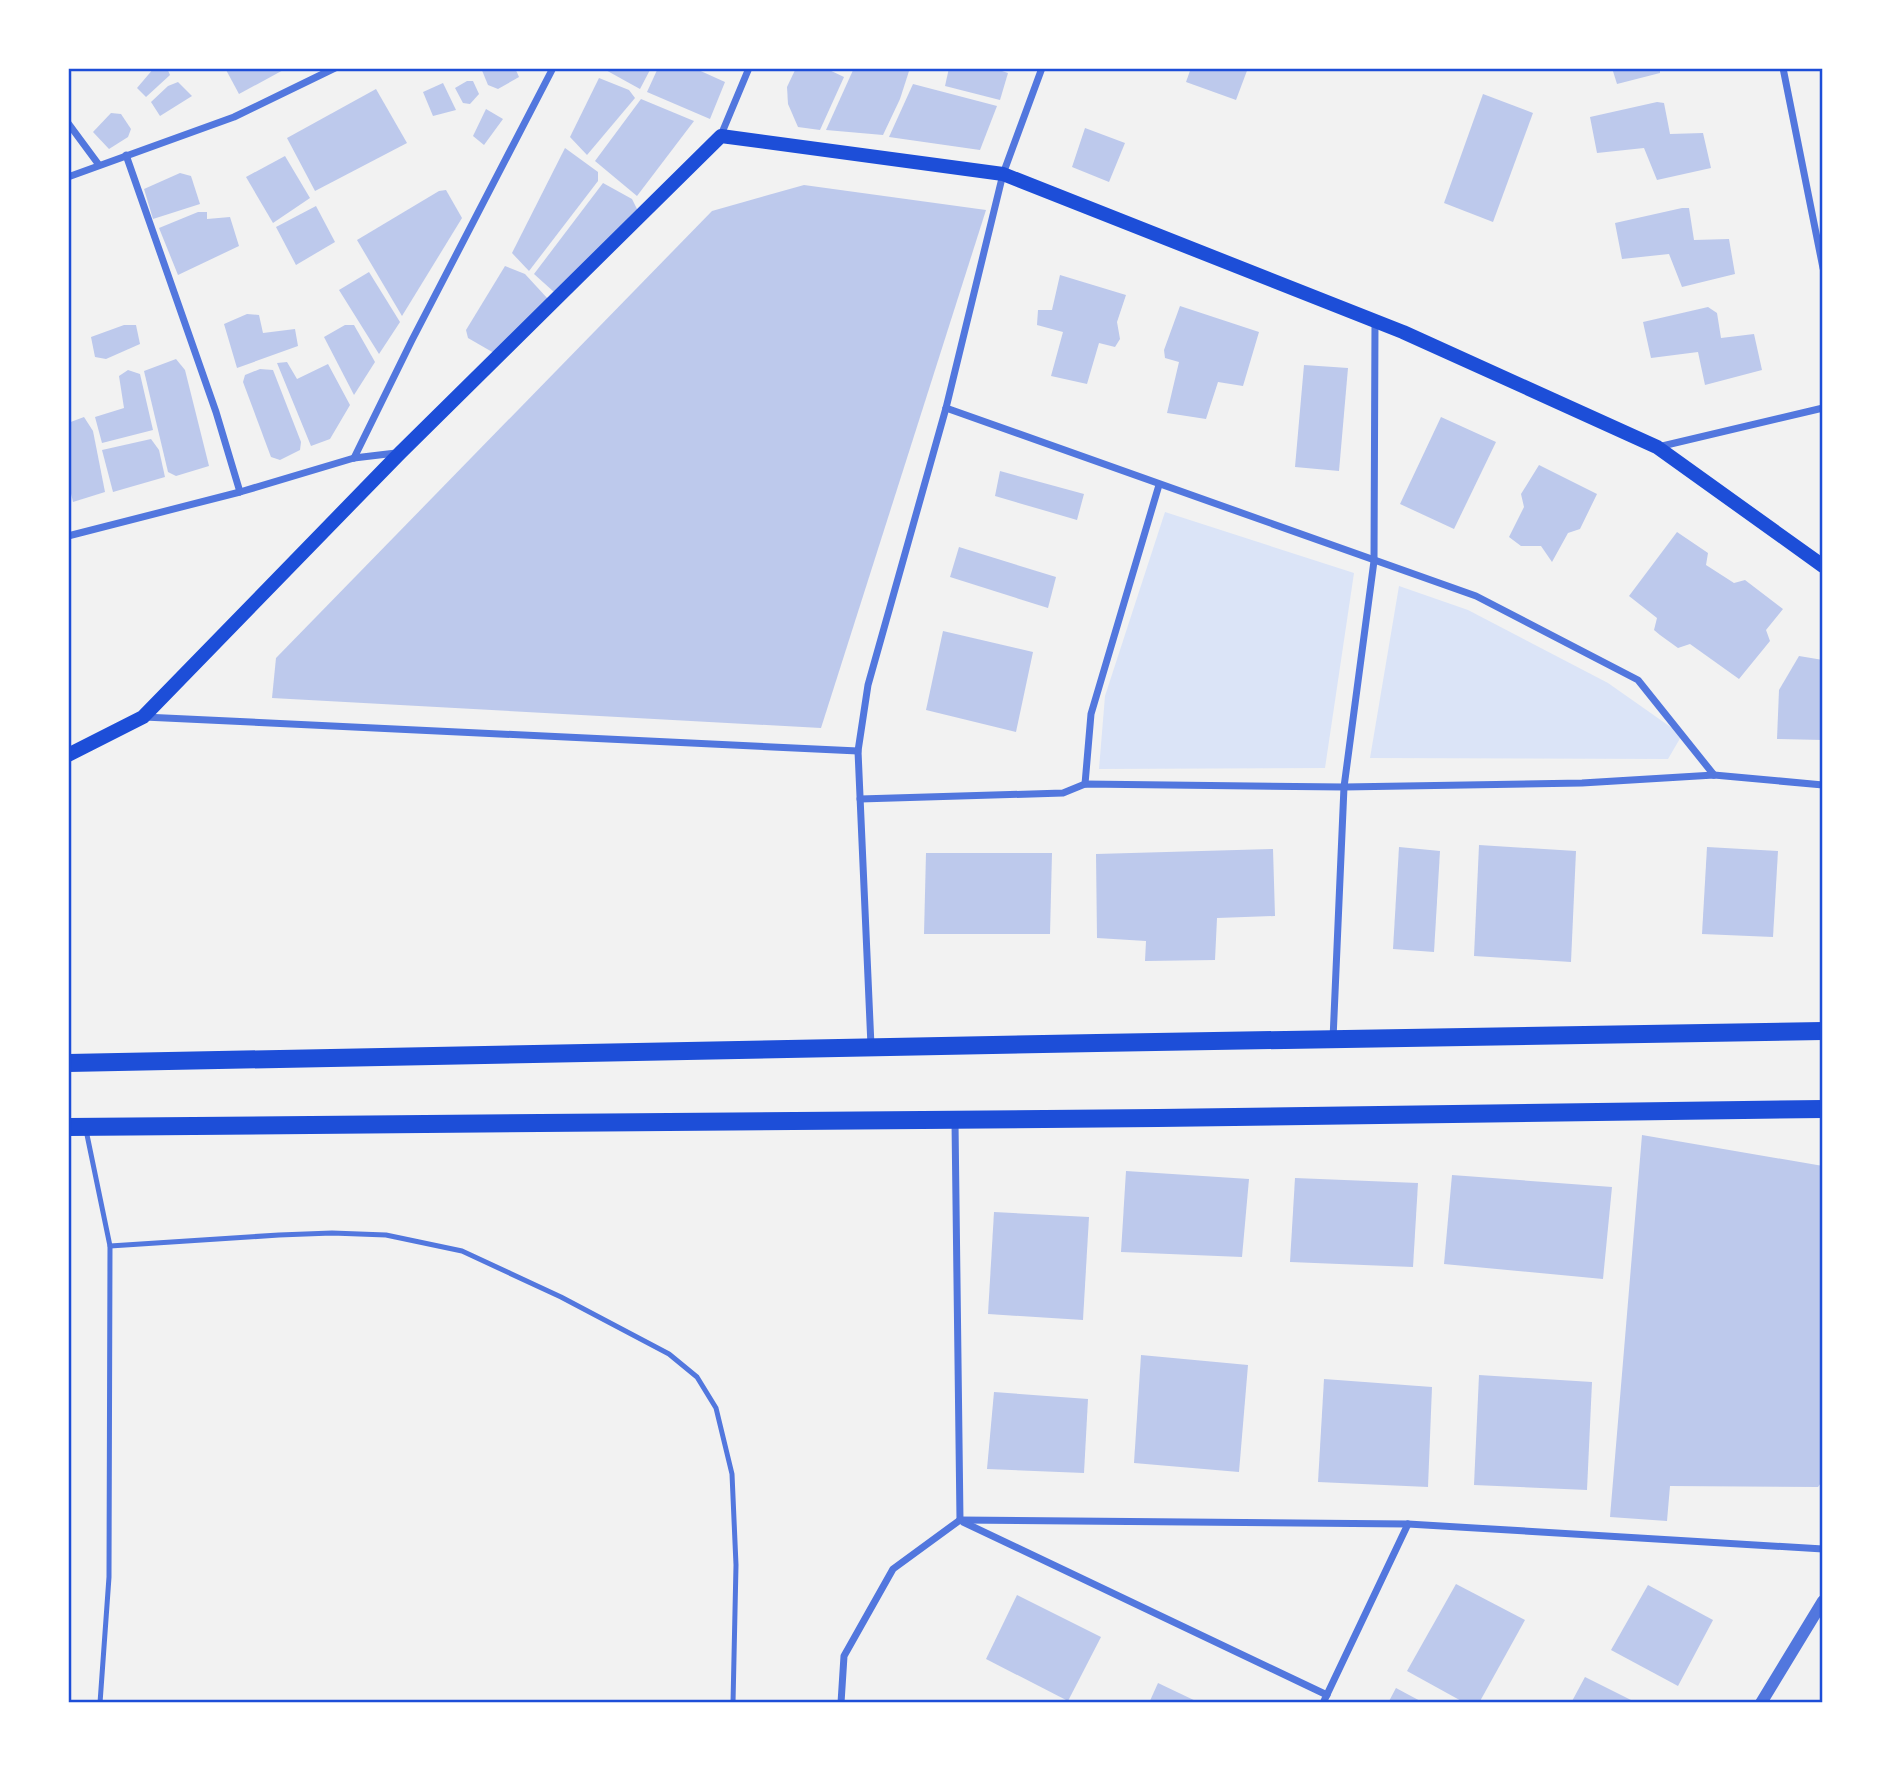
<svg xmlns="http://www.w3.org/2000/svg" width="1891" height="1771" font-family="Jost,sans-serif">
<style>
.green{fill:#dbe4f7}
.building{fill:#bdc9ec}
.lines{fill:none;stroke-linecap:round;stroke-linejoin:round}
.service{stroke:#5277de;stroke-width:5}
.minor{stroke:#5277de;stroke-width:7}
.tertiary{stroke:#5277de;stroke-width:12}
.secondary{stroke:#1d4ed8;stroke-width:14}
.primary{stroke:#1d4ed8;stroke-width:18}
.neatline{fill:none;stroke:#1d4ed8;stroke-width:2.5}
</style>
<rect width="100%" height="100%" fill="#f2f2f2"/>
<g class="green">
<polygon points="1165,512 1354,573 1325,768 1099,769 1105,696"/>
<polygon points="1399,586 1468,610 1608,683 1682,735 1668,759 1370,758"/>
</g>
<g class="building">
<polygon points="154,68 167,68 170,75 146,97 137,88"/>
<polygon points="225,68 287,68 239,94"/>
<polygon points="481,68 515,68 519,77 498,89 488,85"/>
<polygon points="602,68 651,68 640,89"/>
<polygon points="658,68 694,68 725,82 710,119 647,92"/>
<polygon points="796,68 825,68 844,77 820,130 798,127 788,104 787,87"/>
<polygon points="854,68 910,68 900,99 883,135 826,130"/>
<polygon points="949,68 993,68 1008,73 1000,100 945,86"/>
<polygon points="1191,68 1248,68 1236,100 1186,82"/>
<polygon points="1612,68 1660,68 1660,73 1617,84"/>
<polygon points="599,78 629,90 635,98 587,155 570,137"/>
<polygon points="467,81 473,81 479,94 470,104 463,103 455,88"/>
<polygon points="178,82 192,96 160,116 151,102 168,86"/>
<polygon points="443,83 456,110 433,116 423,92"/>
<polygon points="913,84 997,106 980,150 889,137"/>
<polygon points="376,89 407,143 315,191 287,138"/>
<polygon points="1483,94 1533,113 1493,222 1444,203"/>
<polygon points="641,99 694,121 637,196 595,161"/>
<polygon points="1657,102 1664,103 1670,134 1703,133 1711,168 1657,180 1644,148 1597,153 1590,117"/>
<polygon points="486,109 503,119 484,145 473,136"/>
<polygon points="111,113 121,114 131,129 128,137 109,149 93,132"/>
<polygon points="1085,128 1125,143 1109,182 1072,167"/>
<polygon points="565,148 598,172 598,181 529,271 512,253"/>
<polygon points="285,156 310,198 273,223 246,177"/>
<polygon points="180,173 191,176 200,204 153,219 144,189"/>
<polygon points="603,183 632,199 638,211 554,292 534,274"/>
<polygon points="804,185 986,210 821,728 272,698 276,658 712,211"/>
<polygon points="446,190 462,218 402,316 357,240 439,191"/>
<polygon points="316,206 335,242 296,265 276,227"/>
<polygon points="1682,208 1689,208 1694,240 1729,239 1735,274 1682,287 1669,254 1622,259 1615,223"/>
<polygon points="198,212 207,212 207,219 230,217 239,246 178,275 159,228"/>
<polygon points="505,266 525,274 548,299 494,353 468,338 466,330"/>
<polygon points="369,272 400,322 379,354 339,290"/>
<polygon points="1060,275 1126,295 1117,322 1120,339 1115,347 1099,343 1087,384 1051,376 1063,332 1037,325 1038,310 1052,310"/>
<polygon points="1180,306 1259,332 1243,386 1218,382 1206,419 1167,413 1179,362 1165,358 1164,350"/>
<polygon points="1708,307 1717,313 1721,338 1754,334 1762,370 1705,385 1698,352 1651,358 1643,322"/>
<polygon points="247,314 259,315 263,333 295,329 298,346 237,368 224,324"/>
<polygon points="124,325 136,325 140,344 106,359 95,357 91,337"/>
<polygon points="345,325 354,325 375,362 354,395 324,337"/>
<polygon points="176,359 185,370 209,466 176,476 168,472 144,371"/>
<polygon points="287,362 297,379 328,364 350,405 330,439 311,446 277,363"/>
<polygon points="1304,365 1348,368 1339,471 1295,467"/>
<polygon points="260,369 273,370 301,442 300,450 280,460 271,457 243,382 245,375"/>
<polygon points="128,370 140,374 153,430 102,443 95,417 124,408 119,376"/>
<polygon points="84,417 93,431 105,492 73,502 68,481 68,423"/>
<polygon points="1441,417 1496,442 1454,529 1400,504"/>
<polygon points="151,439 159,450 165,477 113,492 102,450"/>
<polygon points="1539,465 1597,494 1580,529 1568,533 1552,562 1541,546 1521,546 1509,537 1524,507 1521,494"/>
<polygon points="1000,471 1084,494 1077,520 995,496"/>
<polygon points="1677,532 1708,553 1706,565 1734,583 1745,580 1783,609 1766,630 1770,641 1739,679 1690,644 1678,648 1660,635 1654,630 1657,618 1629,596"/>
<polygon points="959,547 1056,577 1048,608 950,577"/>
<polygon points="943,631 1033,652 1016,732 926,710"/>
<polygon points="1799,656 1823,660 1823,740 1777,739 1779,690"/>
<polygon points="1479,845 1576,851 1571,962 1474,956"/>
<polygon points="1399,847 1440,851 1434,952 1393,949"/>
<polygon points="1707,847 1778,851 1773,937 1702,934"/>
<polygon points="1273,849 1275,916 1217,918 1215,960 1145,961 1146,941 1097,938 1096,854"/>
<polygon points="926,853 1052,853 1050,934 924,934"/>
<polygon points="1642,1135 1823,1166 1823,1480 1818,1487 1670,1486 1667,1521 1610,1517"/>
<polygon points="1126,1171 1249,1179 1242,1257 1121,1252"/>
<polygon points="1452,1175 1612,1187 1603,1279 1444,1264"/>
<polygon points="1295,1178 1418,1183 1413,1267 1290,1262"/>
<polygon points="994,1212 1089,1217 1083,1320 988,1314"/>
<polygon points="1141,1355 1248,1365 1239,1472 1134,1463"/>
<polygon points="1479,1375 1592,1382 1587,1490 1474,1485"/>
<polygon points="1324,1379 1432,1387 1428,1487 1318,1482"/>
<polygon points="994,1392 1088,1399 1084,1473 987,1469"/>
<polygon points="1456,1584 1525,1620 1479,1703 1465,1703 1407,1671"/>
<polygon points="1648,1585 1713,1620 1678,1686 1611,1650"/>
<polygon points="1017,1595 1101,1637 1068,1701 986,1659"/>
<polygon points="1585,1677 1637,1703 1571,1703"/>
<polygon points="1158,1683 1200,1703 1149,1703"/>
<polygon points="1396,1688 1424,1703 1388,1703"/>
</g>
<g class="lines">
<g class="service">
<polyline points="86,1130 110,1246 109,1577 100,1703"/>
<polyline points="110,1246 279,1235 332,1233 386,1235 462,1251 561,1297 669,1354 697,1377 716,1408 732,1474 736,1565 733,1703"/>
</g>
<g class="minor">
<polyline points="1783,68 1823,268"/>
<polyline points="68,123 99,165"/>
<polyline points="721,135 749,68"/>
<polyline points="126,155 216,412 240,492"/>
<polyline points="68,177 234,117 335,68"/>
<polyline points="946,408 1476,596 1638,680 1714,775"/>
<polyline points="1658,447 1823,408"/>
<polyline points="354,458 412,340 553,68"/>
<polyline points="68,536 240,492 354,458 396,453"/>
<polyline points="144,717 858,751"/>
<polyline points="1085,784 1091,714 1159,485"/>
<polyline points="860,799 1063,793 1085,784 1344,787 1582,783 1714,775 1823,785"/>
<polyline points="1333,1039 1344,787 1374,561 1375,322"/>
<polyline points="871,1046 858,751 868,685 946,408 1003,174 1042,68"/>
<polyline points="955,1122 960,1520"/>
<polyline points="960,1520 1408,1524 1823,1549"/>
<polyline points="963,1522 1327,1695"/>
<polyline points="841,1703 844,1656 893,1569 960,1520"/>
<polyline points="1323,1703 1408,1524"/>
</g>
<polyline class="tertiary" points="1761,1703 1823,1601"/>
<polyline class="secondary" points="68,755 143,717 400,453 721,136 1003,174 1403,332 1657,447 1823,566"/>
<g class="primary">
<polyline points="68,1063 1097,1043 1823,1031"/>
<polyline points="68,1127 1158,1118 1823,1109"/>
</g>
</g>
<rect width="1891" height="1771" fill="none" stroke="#ffffff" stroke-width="140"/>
<rect x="70" y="70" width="1751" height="1631" class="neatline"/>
</svg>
